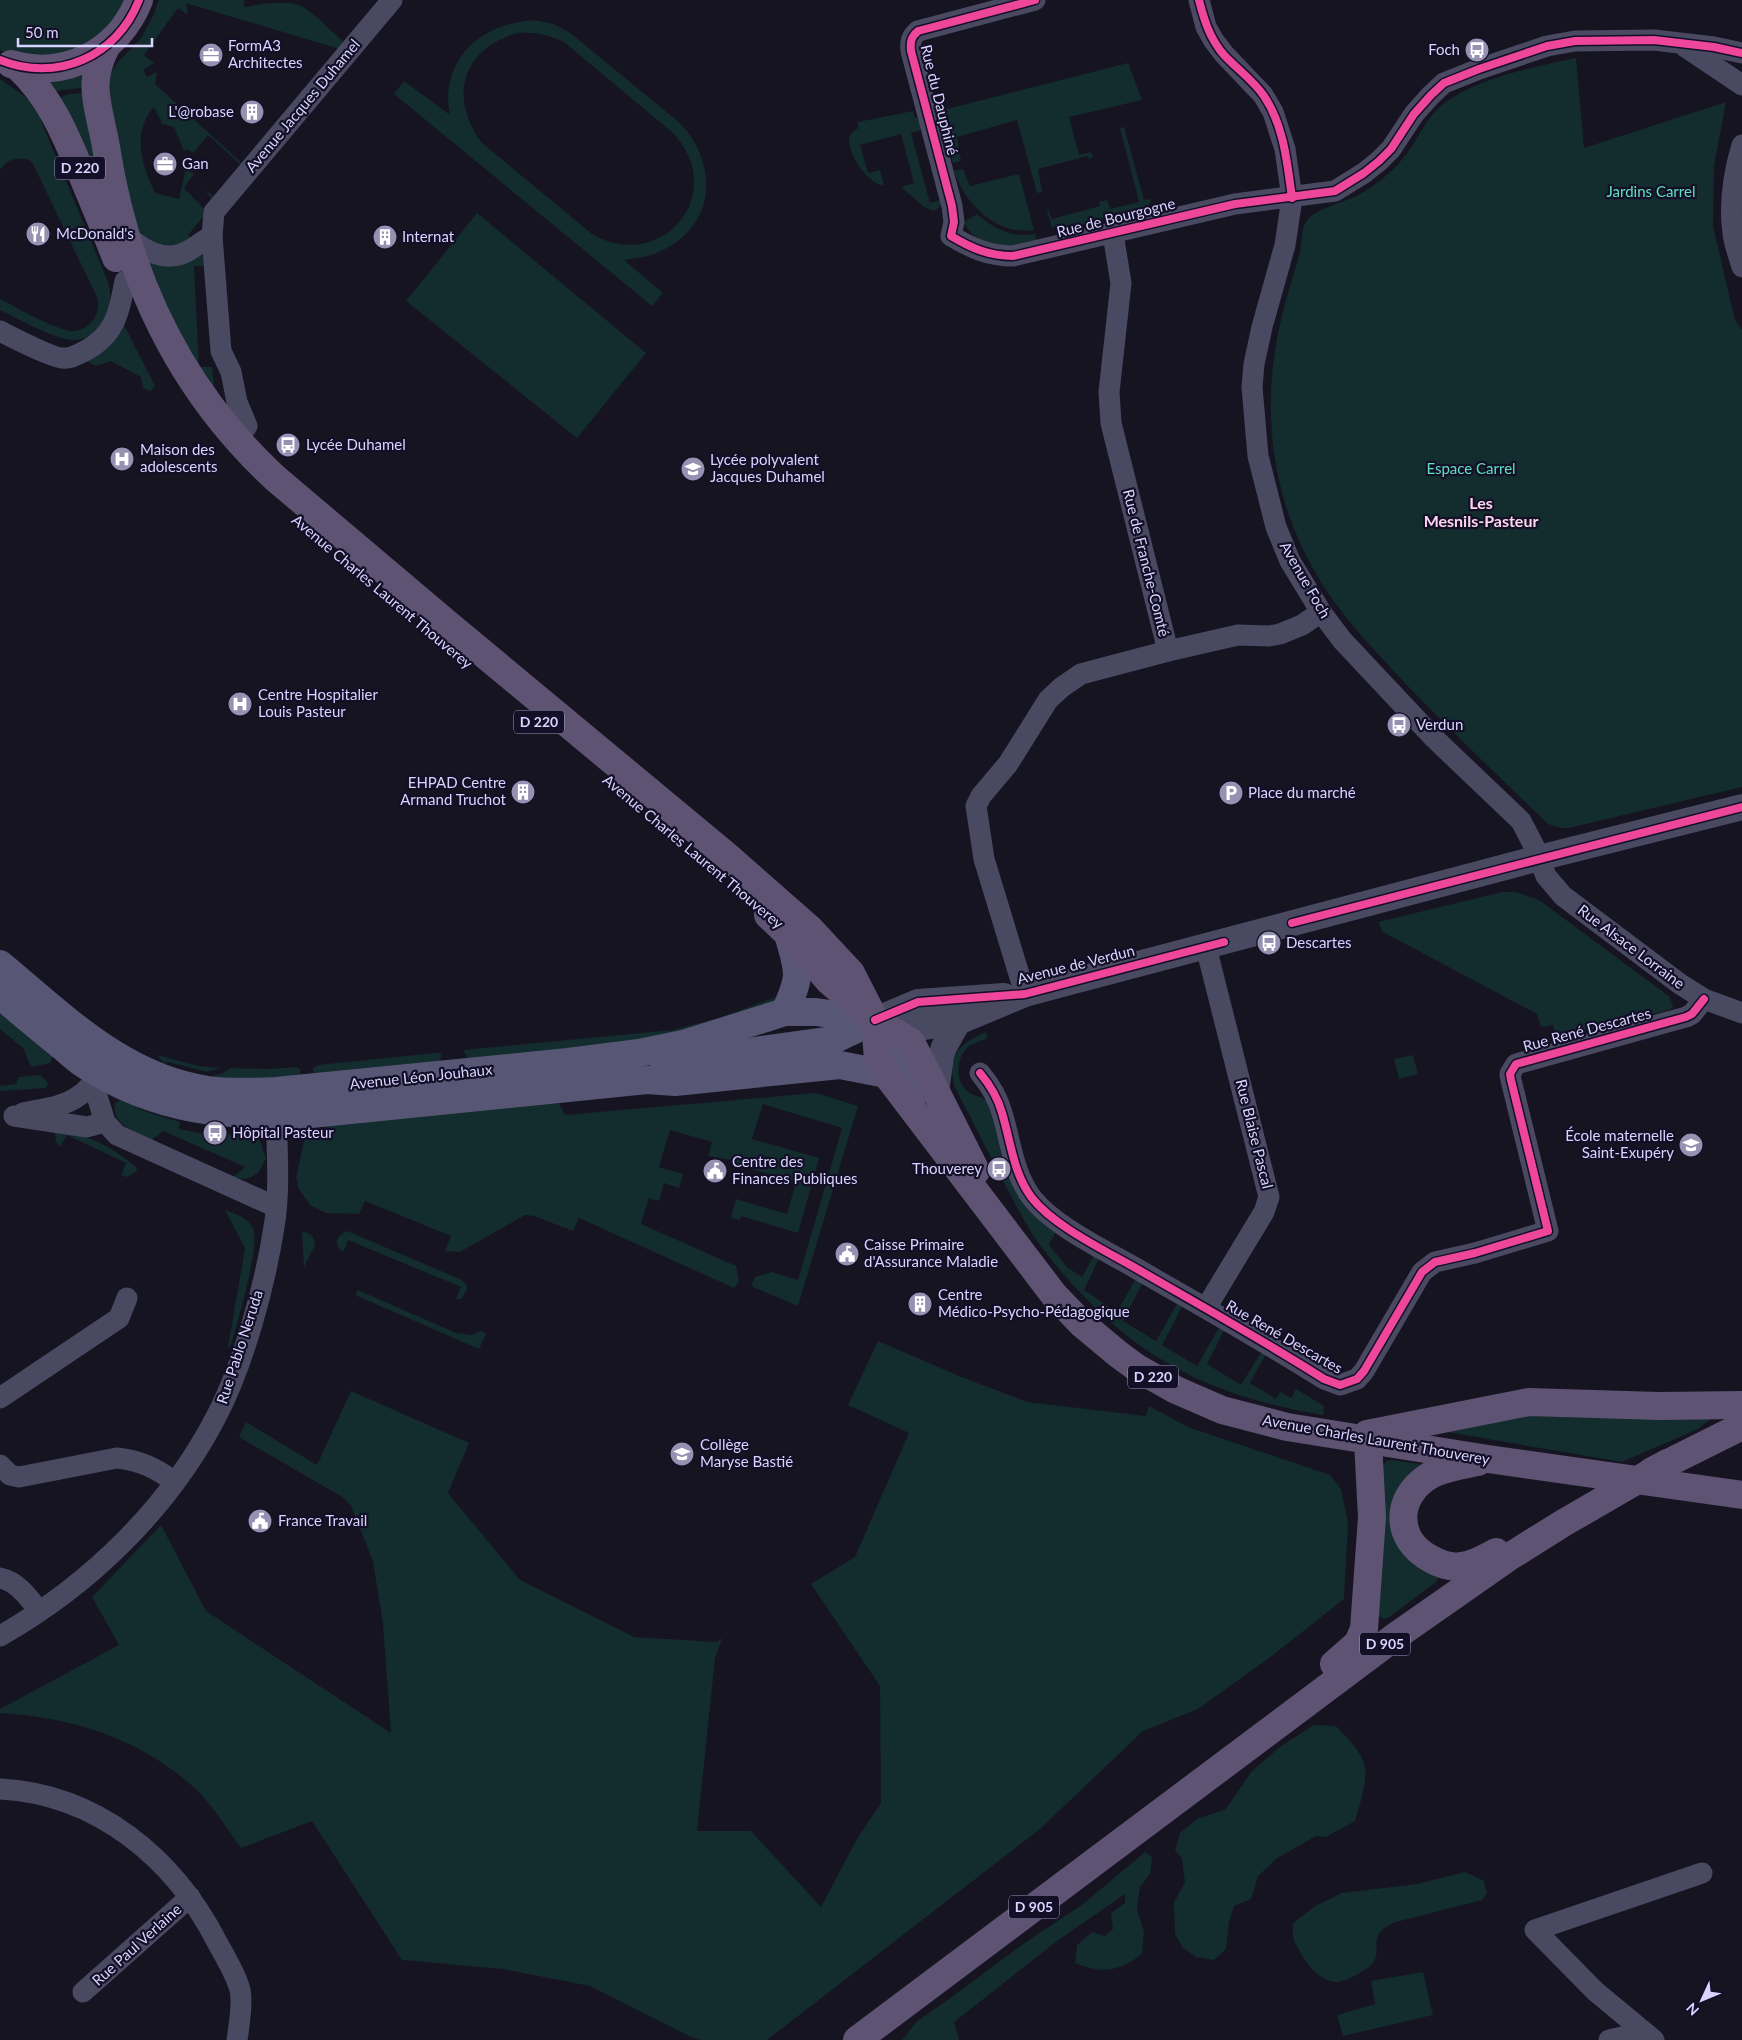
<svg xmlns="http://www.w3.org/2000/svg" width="1742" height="2040" font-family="Lato,sans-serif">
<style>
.green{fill:#132c2d;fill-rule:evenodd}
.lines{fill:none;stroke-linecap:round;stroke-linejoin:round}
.minor{stroke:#4a4962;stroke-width:21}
.tertiary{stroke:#4a4962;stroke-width:26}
.secondary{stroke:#575674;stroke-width:28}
.primary{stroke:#5e5373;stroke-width:28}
.cycleway-casing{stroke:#130f26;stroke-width:11}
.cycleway{stroke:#ed469a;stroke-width:8}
.labels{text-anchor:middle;stroke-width:4.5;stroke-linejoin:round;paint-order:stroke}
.shield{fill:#130f26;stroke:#9e99be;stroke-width:1}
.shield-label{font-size:14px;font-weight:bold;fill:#d9d4ff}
.poi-label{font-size:15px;fill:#d9d4ff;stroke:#130f26;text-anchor:start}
.street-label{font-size:15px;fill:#d9d4ff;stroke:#130f26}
.park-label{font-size:15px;fill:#5fe0c0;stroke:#130f26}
.neighbourhood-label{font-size:16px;font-weight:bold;fill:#ffd6f0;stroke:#130f26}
</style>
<rect width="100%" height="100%" fill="#161421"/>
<g class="green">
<polygon points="0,0 128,0 113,26 63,58 6,53 0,50"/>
<path d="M159,0h85v7c16,-3 39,-7 55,-2 13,5 37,31 49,41l-5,4 -157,-47 2,12 -10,-7 -34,47 10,8 -11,7 4,7 10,-5 -2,12 90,82 -31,36 -10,-13 11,9 26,-33 -33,-30 -15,18 -6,-4 -3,2 -10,-24 -12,-3 -7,-15 -2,-1c-22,26 -10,59 2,85l24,6 7,-31 8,6 -10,14 23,24 -19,23 2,2 -12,9h-25l-17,-17 -27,-133v-20l8,-13 24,-25 11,-20z"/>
<path d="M533,20l20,4 16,8 111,91c39,41 36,103 -19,128 -12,6 -24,7 -37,9l39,33 -11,13 -258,-212 10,-13 46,34c-1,-6 -2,-13 -2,-20 4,-48 41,-71 85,-75zM518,33c17,-1 31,2 46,9l109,91c57,61 -12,141 -81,101l-111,-92c-33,-46 -18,-94 37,-109z"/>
<path d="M1576,58l8,90 142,-46 -12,64 -1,60 22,94 7,10v457l-173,41h-8l-13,-4c-50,-48 -100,-96 -148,-146 -29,-32 -60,-63 -82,-101 -52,-87 -59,-184 -31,-280 4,-15 9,-30 13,-45 2,-9 1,-22 6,-30 5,-12 39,-20 50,-26 8,-4 15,-8 22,-14 11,-8 21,-18 29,-29 10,-13 16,-27 26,-39 29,-34 101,-47 143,-56z"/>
<polygon points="1128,63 1142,100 1069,117 1079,155 1091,152 1093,157 1089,159 1088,156 1038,169 1042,192 1037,193 1017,120 957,137 961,161 953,163 939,111"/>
<polygon points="87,73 89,87 62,90 51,93 46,82 68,79"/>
<path d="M0,79l27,19 12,18 69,166c4,14 3,28 -5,40 -6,8 -11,15 -21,17 -21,6 -62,-20 -82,-29v-11c16,8 58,33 75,32 7,-1 14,-5 19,-12 4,-7 5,-14 3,-22l-65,-135 -5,-3c-12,-1 -20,0 -27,11z"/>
<polygon points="89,93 119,232 55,99 69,94"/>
<path d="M913,111l2,7 5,-1 4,12 -13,4 19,70 13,-4 -3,8 -6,4 -10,-4 -23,-20 13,-4 -13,-49 -41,11 8,28 12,-3 4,15c-16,0 -35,-30 -35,-45 0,-6 5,-9 9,-12v-6z"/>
<polygon points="1124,127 1144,200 1151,199 1151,202 1144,209 1059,230 1051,226 1047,209 1048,209 1052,219 1100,206 1099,202 1107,200 1110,209 1139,202 1120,128"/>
<path d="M963,169l7,17 49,-12 15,56c-37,6 -69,-26 -80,-59z"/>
<polygon points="477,213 646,353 577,438 406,301"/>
<path d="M977,214c17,15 34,24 58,20l2,9c-25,4 -60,8 -73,-21z"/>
<polygon points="203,255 208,266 194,266 199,367 212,367 215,395 178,336 148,261"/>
<polygon points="123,323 155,386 150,391 143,388 141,377 111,361 96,366 85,360"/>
<polygon points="1502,892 1516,892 1539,900 1670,997 1673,1007 1669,1010 1556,1039 1553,1025 1541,1027 1537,1014 1383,932 1378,922"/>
<polygon points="776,997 784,997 779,1002 661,1042 469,1060 463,1050 672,1030 719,1018"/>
<polygon points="0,1013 53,1057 50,1063 31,1067 23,1048 0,1029"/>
<path d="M986,1032l1,6c-5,3 -13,5 -18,8 -13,11 -15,34 -1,46 5,4 12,4 18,8l71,129 -8,16 19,23 14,9 12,-22 5,3 -15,32 33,22 19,-34 7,4 -20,39 33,20 23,-41 5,3 -22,42 35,21 24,-42 5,3 -19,37 34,21 21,-34 4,3 -16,29 26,16 4,-7 11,6 5,-9 28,17 -1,9c-102,-17 -177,-50 -247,-127 -16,-17 -32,-36 -45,-56 -27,-46 -50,-96 -76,-144 -9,-31 3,-44 31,-56z"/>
<polygon points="435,1053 441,1053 442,1054 439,1062 314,1079 313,1068 318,1065"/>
<polygon points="157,1055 199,1066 221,1068 207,1072 168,1062 165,1064"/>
<polygon points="1413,1055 1418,1074 1399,1079 1394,1059"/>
<polygon points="296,1067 300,1069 301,1080 206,1078 223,1073 231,1068 270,1069"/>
<polygon points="40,1075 48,1083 46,1088 0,1091 0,1086 16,1084 19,1077"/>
<polygon points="816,1093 858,1106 798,1306 751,1286 755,1277 772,1272 798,1280 842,1128 763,1104 752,1139 819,1158 798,1233 741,1216 740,1220 731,1218 736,1199 787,1214 796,1182 731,1163 732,1160 708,1156 712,1142 670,1130 659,1167 683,1174 679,1188 664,1183 659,1201 649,1198 641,1224 736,1266 739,1281 734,1288 579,1218 573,1231 534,1216 525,1215 460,1252 445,1251 451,1236 365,1201 359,1214 326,1213 310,1205 299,1189 296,1178 304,1141 314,1132 324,1133 328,1121 558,1102 565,1115"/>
<path d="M122,1099l22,12 36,11 -1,7 40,8 3,-5 12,3 20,1 6,5 6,17 -7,14 -8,5 -6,2 -13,-1 13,-11 -82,-36 -11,9c-15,-7 -41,-15 -37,-37z"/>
<path d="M55,1133c32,-1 56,14 80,33l2,2 -1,4 -9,5 -6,-2 5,-12 -59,-28 -7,12 -4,-5z"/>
<path d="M225,1210c11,4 23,8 28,18 8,16 -17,100 -23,120l-2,-1 17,-99z"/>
<path d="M347,1231l115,49 5,6v4l-6,9h-5l5,-12 -113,-47 -5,12c-11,-7 -6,-17 4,-21z"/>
<path d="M302,1232c8,0 13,5 13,13l-11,22z"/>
<polygon points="358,1290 456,1333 472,1335 481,1331 486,1334 479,1349 355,1295"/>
<path d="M878,1341l81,35 68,26 119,14 3,-10 39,21 142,48 11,14 7,33 -4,77 -71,56 -75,54 -55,22 -103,98 -273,211h-67l-11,-4 -99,-50 -87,-17 -101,-9 -90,-139 -71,27c-16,-22 -31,-47 -52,-65 -54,-46 -119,-66 -189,-70v-4l119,-64 -27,-48 69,-72 45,86 185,122 -8,-109 -10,-63 -22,-55 -7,-8 -105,-61 7,-15 71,43 34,-74 118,52 -21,50 72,87 114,57 82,5 6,-4 -7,20 -18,173h54l70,76 37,-70 23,-34 -1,-117 -69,-102 44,-27 54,-124 -61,-28z"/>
<polygon points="1513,1413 1714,1416 1698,1429 1622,1462 1447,1432 1441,1426"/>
<polygon points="1392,1460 1423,1465 1402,1492 1438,1578 1436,1582 1388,1618 1384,1619 1378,1616 1382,1466 1387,1461"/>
<path d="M1314,1725l22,1c11,12 25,24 29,41 3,12 -6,41 -10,54l-29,16 -10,-1 -40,23 -18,17 -7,23 -17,7 -5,16 -3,27 -12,11 -18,-3 -13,-9 -8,-14 -1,-32 11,-20 -3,-23 -7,-9 5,-17 17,-14 29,-10 25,-37 30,-26z"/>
<path d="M1145,1852l7,5 -2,17 -10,13 -3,22 7,23 -2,22c-23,18 -41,20 -67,9l2,-18 15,-13 13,4 8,-7 -2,-16 14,-10v-9l-68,47 -103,81 5,18h-57l15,-19 28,-19 78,-58 60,-40z"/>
<path d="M1465,1872l19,9 3,12 -5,7 -86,22c-35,14 -8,30 -27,45 -7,5 -22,14 -31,15 -20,1 -36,-24 -43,-40 -3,-5 -2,-13 -2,-19l24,-18 25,-12 75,-9z"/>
<polygon points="1423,1972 1433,2015 1343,2036 1337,2015 1375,2004 1371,1981"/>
</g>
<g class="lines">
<g class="minor">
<path d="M1035,0l-117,31c-7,6 -8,11 -7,20l41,155 2,16 -3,14c20,12 38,20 62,20l222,-52 100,-13 29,-18 15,-12 12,-12 23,-35 17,-19 13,-12 35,-14 68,-23 28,-5 79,-1 60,7 28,6"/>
<polyline points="1199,0 1206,27 1214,41 1224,54 1263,95 1273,112 1285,149 1292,198 1288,225 1285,245 1262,327 1254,364 1252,387 1258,456 1276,527 1290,561 1321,612 1342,640 1434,738 1521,821 1534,846 1546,876 1563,896 1680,984 1704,999 1742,1013"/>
<polyline points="1684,46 1742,85"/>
<path d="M1742,145c-8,27 -13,60 -9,88 1,11 6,23 9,34"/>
<path d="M125,235c19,15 40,29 63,16 9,-5 15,-11 24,-15"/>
<path d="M0,331c12,6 52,27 63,27 8,1 15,-4 22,-7 30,-16 34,-38 40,-70"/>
<polyline points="237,439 247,426 237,402 231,372 221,351 212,236 214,212 392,0"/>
<polyline points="1168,651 1238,635 1269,636 1280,634 1302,625 1321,612"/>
<polyline points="1025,994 984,859 976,806 981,796 1008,764 1048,700 1062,687 1081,674 1168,651 1111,423 1109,392 1121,283 1113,234"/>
<path d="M980,1073c10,12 18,25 22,40 9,29 11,60 30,85 21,27 70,51 100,68 64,37 129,73 192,113l16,6 17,-6 7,-8 58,-99 13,-10 40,-9 73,-22 -37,-151 -1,-6 6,-10 170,-47 6,-3 12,-15"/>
<polyline points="93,1083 105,1122"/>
<path d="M23,1113c18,-4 42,-6 57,-18 12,-8 20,-22 28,-34"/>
<polyline points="14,1116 87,1127 105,1122 117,1135 276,1207"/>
<polyline points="1206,1308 1264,1212 1269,1197 1206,947"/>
<polyline points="0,1398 119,1318 127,1298"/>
<path d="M0,1465l10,10 9,2 98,-19c23,2 40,11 58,24"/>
<path d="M0,1578c17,3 29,20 39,33"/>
<path d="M0,1636c90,-51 170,-129 217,-221 27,-52 48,-130 57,-188 7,-41 2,-86 2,-128"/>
<path d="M0,1789c97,5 174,69 217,153 8,15 19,32 23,48 3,13 -1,37 -3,50"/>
<polyline points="83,1992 190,1897"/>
<polyline points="1609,2040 1644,2032"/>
<polyline points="1654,2040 1595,1991 1535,1930 1702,1873"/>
</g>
<g class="tertiary">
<polyline points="875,1020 918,1002 1004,996"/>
<polyline points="876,1020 925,1027 958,1022 1025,994 1051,987 1539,858 1742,807"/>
<polyline points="936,1092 941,1056 944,1047 958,1022"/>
</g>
<g class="secondary">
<path d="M0,964c63,52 123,114 208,126 22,3 45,2 68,1l292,-29 71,-9 44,-9 102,-32h31l59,8"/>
<path d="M0,995c20,17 39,33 59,49 9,7 16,15 26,21 71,46 144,53 226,49l336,-34 28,2 165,-17 46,9"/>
<path d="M785,1012c17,-38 14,-39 3,-78"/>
<polyline points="875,1020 926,1088"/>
<polyline points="662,1072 672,1066 747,1052 833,1040 875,1020"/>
</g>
<g class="primary">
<path d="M106,47c-5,10 -9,21 -10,32 -3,17 7,49 10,68 20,129 72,241 169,331l175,148 277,230 83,73 41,44 24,47 3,40 8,14 168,221 28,29 36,30 19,14 39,22 46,20 65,17 201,32 254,36"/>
<path d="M11,64c54,16 108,-12 128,-64"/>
<path d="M17,66c33,30 49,70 66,111 11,27 23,54 33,81"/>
<polyline points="768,915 788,934 829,981 875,1020 911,1042 976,1171"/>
<polyline points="1367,1434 1529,1402 1659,1406 1742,1405"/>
<path d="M1478,1462c-16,3 -35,6 -49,14 -35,22 -34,64 2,83 9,5 19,9 30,7 13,-1 24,-8 35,-14"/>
<polyline points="1652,1471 1742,1426"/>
<polyline points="1334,1664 1358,1643 1364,1629 1372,1517 1368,1441"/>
<polyline points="857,2040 1396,1636 1509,1557 1565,1522 1667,1463"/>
</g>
<defs>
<g id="cycleway">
<path d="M1035,0l-117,31c-7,6 -8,11 -7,20l41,155 2,16 -3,14c20,12 38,20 62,20l222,-52 100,-13 29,-18 15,-12 12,-12 23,-35 17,-19 13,-12 35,-14 68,-23 28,-5 79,-1 60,7 28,6"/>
<path d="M1199,0c5,20 11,39 25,55 13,14 29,25 40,41 20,30 23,66 28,102"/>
<path d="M0,60c56,23 117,-3 139,-60"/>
<polyline points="1292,923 1742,807"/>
<polyline points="875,1020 918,1002 1025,994 1224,942"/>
<path d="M980,1073c10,12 18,25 22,40 9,29 11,60 30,85 21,27 70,51 100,68 64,37 129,73 192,113l16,6 17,-6 7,-8 58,-99 13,-10 40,-9 73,-22 -37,-151 -1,-6 6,-10 170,-47 6,-3 12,-15"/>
</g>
</defs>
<use href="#cycleway" class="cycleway-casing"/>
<use href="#cycleway" class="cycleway"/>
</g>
<defs>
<symbol id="bus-disc" viewBox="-11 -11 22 22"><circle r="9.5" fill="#9591b1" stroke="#130f26"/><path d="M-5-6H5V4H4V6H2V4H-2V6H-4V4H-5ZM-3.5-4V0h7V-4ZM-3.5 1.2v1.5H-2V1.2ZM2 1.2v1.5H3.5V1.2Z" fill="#fff"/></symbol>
<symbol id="office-disc" viewBox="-11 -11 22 22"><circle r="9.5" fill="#9591b1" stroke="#130f26"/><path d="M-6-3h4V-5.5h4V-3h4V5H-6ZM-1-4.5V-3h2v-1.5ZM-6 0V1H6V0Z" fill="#fff"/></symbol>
<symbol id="building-disc" viewBox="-11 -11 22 22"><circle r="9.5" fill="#9591b1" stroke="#130f26"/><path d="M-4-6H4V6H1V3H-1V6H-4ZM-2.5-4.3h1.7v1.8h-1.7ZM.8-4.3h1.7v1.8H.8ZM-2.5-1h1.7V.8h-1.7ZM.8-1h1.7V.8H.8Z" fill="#fff"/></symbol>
<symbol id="restaurant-disc" viewBox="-11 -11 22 22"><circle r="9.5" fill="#9591b1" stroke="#130f26"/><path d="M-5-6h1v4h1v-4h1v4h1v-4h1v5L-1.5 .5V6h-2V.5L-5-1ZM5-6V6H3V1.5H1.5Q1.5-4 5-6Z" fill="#fff"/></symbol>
<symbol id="hospital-disc" viewBox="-11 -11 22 22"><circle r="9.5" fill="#9591b1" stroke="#130f26"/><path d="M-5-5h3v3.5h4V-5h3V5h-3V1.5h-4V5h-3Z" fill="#fff"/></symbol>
<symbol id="school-disc" viewBox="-11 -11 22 22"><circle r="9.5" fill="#9591b1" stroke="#130f26"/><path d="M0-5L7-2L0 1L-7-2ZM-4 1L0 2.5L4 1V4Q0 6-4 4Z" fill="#fff"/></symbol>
<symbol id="parking-disc" viewBox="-11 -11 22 22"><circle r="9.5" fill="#9591b1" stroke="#130f26"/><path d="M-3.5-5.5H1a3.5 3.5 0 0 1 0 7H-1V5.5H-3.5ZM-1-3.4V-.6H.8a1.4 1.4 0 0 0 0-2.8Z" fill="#fff"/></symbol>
<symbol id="civic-disc" viewBox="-11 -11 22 22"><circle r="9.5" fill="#9591b1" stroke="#130f26"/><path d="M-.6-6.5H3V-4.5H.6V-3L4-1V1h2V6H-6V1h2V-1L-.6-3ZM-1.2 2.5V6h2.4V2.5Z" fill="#fff"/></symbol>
</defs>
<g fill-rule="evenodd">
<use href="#bus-disc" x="1463" y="36" width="28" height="28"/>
<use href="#office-disc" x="197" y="41" width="28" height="28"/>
<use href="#building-disc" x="238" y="98" width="28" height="28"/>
<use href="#office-disc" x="151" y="150" width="28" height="28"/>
<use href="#restaurant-disc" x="24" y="220" width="28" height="28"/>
<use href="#building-disc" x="371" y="223" width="28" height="28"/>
<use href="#bus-disc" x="274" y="431" width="28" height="28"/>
<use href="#hospital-disc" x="108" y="445" width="28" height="28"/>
<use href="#school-disc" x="679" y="455" width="28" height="28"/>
<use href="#hospital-disc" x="226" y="690" width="28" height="28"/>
<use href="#bus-disc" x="1385" y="711" width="28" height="28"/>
<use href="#building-disc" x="509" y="778" width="28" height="28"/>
<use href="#parking-disc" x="1217" y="779" width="28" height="28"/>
<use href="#bus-disc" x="1255" y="929" width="28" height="28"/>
<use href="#bus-disc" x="201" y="1119" width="28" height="28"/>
<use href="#school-disc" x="1677" y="1131" width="28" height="28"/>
<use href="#bus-disc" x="985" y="1155" width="28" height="28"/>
<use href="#civic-disc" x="701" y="1157" width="28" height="28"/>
<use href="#civic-disc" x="833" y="1240" width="28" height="28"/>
<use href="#building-disc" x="906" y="1290" width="28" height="28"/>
<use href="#school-disc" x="668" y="1440" width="28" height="28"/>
<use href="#civic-disc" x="246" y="1507" width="28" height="28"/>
</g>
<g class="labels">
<g class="shield">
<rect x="55" y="156.5" width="50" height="23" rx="4"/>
<rect x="514" y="710.5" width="50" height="23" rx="4"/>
<rect x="1128" y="1365.5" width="50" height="23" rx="4"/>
<rect x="1360" y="1632.5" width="50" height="23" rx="4"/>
<rect x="1009" y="1895.5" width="50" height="23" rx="4"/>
</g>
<g class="shield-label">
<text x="80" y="173">D 220</text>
<text x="539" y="727">D 220</text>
<text x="1153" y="1382">D 220</text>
<text x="1385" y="1649">D 905</text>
<text x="1034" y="1912">D 905</text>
</g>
<g class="poi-label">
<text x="228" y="51">FormA3<tspan x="228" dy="17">Architectes</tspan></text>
<text x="1460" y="55" text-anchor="end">Foch</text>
<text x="234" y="117" text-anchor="end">L'@robase</text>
<text x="182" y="169">Gan</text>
<text x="56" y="239">McDonald's</text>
<text x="402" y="242">Internat</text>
<text x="306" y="450">Lycée Duhamel</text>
<text x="140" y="455">Maison des<tspan x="140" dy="17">adolescents</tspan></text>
<text x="710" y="465">Lycée polyvalent<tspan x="710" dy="17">Jacques Duhamel</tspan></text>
<text x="258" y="700">Centre Hospitalier<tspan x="258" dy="17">Louis Pasteur</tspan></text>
<text x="1416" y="730">Verdun</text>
<text x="506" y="788" text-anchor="end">EHPAD Centre<tspan x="506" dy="17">Armand Truchot</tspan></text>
<text x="1248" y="798">Place du marché</text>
<text x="1286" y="948">Descartes</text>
<text x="232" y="1138">Hôpital Pasteur</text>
<text x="1674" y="1141" text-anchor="end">École maternelle<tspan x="1674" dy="17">Saint-Exupéry</tspan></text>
<text x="732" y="1167">Centre des<tspan x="732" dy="17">Finances Publiques</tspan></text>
<text x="982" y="1174" text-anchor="end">Thouverey</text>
<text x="864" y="1250">Caisse Primaire<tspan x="864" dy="17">d'Assurance Maladie</tspan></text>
<text x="938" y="1300">Centre<tspan x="938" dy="17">Médico-Psycho-Pédagogique</tspan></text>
<text x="700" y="1450">Collège<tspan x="700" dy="17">Maryse Bastié</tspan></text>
<text x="278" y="1526">France Travail</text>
</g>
<g class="street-label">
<text transform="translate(939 100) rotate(76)" y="5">Rue du Dauphiné</text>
<text transform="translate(303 106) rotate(-50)" y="5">Avenue Jacques Duhamel</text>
<text transform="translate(1116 218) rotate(-14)" y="5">Rue de Bourgogne</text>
<text transform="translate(1146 563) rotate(76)" y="5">Rue de Franche-Comté</text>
<text transform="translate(1305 580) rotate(60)" y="5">Avenue Foch</text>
<text transform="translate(382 592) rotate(40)" y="5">Avenue Charles Laurent Thouverey</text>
<text transform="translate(693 852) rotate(40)" y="5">Avenue Charles Laurent Thouverey</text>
<text transform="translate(1631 947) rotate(37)" y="5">Rue Alsace Lorraine</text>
<text transform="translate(1076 965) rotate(-14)" y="5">Avenue de Verdun</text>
<text transform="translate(1587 1030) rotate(-15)" y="5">Rue René Descartes</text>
<text transform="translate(421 1077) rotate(-6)" y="5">Avenue Léon Jouhaux</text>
<text transform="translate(1254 1134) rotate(76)" y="5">Rue Blaise Pascal</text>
<text transform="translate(1284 1337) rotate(30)" y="5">Rue René Descartes</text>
<text transform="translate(240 1347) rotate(-72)" y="5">Rue Pablo Neruda</text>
<text transform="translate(1376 1440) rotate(10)" y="5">Avenue Charles Laurent Thouverey</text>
<text transform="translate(137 1945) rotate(-42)" y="5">Rue Paul Verlaine</text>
</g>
<g class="park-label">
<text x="1651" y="197">Jardins Carrel</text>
<text x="1471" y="474">Espace Carrel</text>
</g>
<g class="neighbourhood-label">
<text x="1481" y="509">Les<tspan x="1481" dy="18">Mesnils-Pasteur</tspan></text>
</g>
</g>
<g transform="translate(1702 2000) rotate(226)" stroke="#130f26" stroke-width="4" paint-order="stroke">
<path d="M0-4L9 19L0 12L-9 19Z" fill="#d9d4ff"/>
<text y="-8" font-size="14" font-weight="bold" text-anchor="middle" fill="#d9d4ff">N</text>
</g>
<path d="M18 38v8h134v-8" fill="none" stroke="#d9d4ff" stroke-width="2.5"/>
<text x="25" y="38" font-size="15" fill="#d9d4ff" stroke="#130f26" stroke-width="4" paint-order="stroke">50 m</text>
</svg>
